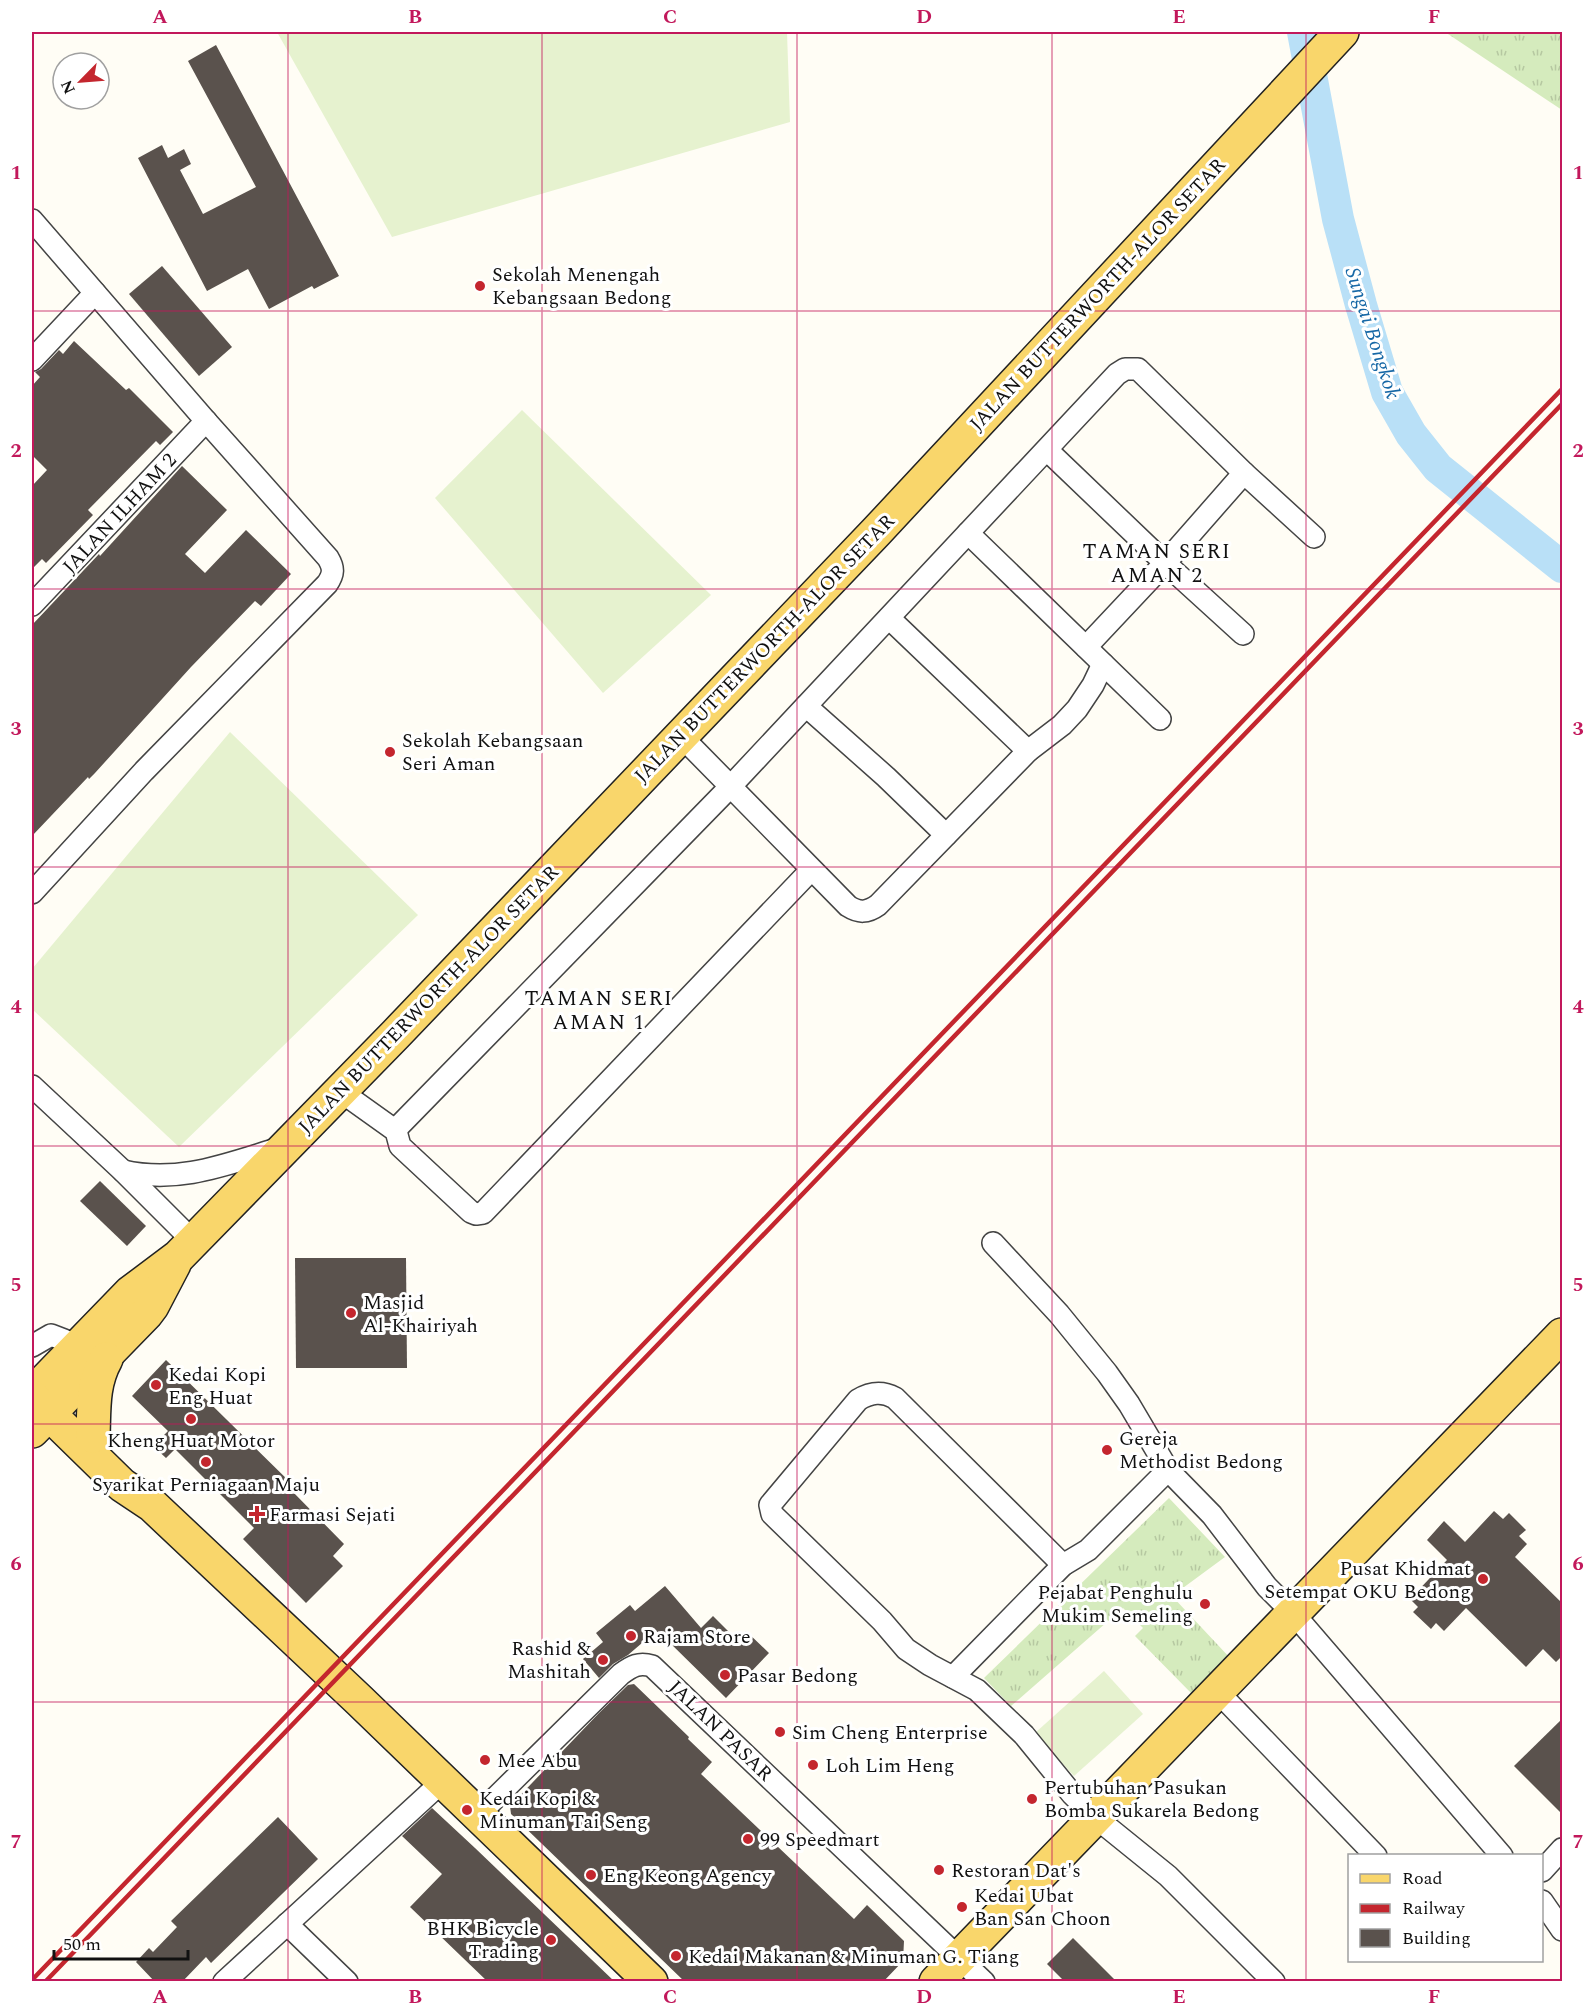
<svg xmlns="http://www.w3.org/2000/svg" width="1594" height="2013" font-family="Spectral,serif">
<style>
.grass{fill:url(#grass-tufts)}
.pitch{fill:#e6f2cf}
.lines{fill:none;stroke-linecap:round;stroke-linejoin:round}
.river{stroke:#b9e0f7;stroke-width:32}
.building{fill:#5a524d}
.street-casing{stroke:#444;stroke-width:24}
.primary-casing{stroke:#222;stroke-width:36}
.street{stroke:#fff;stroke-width:21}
.primary{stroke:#f9d66b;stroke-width:33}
.rail{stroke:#c4262e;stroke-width:4.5}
.grid{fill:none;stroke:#c2185b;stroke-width:1.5;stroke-opacity:0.55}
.poi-dot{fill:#c4262e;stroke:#fff;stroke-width:2}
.labels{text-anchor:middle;stroke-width:6;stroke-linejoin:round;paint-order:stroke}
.poi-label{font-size:20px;fill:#111;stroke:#fff;text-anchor:start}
.street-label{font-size:20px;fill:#111;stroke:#fff}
.water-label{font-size:21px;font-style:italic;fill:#1768a6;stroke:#fff}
.neighbourhood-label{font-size:21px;letter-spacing:1.5px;fill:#111;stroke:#fff}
.neatline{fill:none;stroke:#c2185b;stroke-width:2}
.grid-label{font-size:20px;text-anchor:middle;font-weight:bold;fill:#c2185b}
</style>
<defs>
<pattern id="grass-tufts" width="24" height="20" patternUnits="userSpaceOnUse" patternTransform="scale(1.5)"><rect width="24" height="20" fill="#d5ebbd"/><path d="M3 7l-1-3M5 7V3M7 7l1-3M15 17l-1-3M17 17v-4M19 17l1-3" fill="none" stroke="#b6c8a1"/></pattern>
</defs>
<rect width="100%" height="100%" fill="#fffdf5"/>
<g class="grass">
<polygon points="1445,32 1562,32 1562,110"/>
<polygon points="1169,1498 1225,1557 1172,1596 1231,1659 1193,1695 1135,1636 1143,1628 1123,1608 1011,1706 984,1678"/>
</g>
<g class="pitch">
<polygon points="277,32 787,32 790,122 392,237"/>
<polygon points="522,410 711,595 603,693 435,498"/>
<polygon points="230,732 418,915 179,1147 32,1009 32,969"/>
<polygon points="1104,1671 1143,1714 1074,1776 1035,1733"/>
</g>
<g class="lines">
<polyline class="river" points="1303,32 1338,219 1361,305 1387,392 1411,434 1438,468 1562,567"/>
</g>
<g class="building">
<polygon points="216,45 339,276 314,289 312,286 269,309 248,269 207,291 138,158 162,145 168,158 184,149 191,164 180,170 203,214 256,187 188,61"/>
<polygon points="162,266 232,347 199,376 129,294"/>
<polygon points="74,341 126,390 129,388 173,432 160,445 156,441 88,510 93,515 46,563 42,559 32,569 32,486 47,470 32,455 32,386 40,377 35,372 41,369 59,350 63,354"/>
<polygon points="182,466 227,510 185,554 205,573 246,530 291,574 261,606 255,601 191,667 95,773 89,779 88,777 32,836 32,625 99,554 100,556"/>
<polygon points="100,1181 146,1226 127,1246 80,1201"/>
<polygon points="295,1258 406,1258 407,1368 296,1368"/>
<polygon points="166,1360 295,1487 292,1491 344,1544 333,1556 343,1566 306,1603 243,1539 254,1528 175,1449 166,1458 153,1446 168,1431 132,1396"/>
<polygon points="1494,1511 1503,1519 1509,1513 1526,1530 1519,1536 1527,1544 1515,1557 1563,1604 1563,1655 1556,1662 1543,1649 1526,1667 1466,1608 1444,1631 1436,1623 1431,1629 1413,1612 1418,1607 1410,1599 1447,1560 1427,1540 1444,1521 1465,1542"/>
<polygon points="665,1586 701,1628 713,1616 737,1640 746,1631 769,1653 726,1698 668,1641 665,1643 656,1631 628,1655 613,1664 599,1678 583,1659 603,1642 596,1633 630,1605 635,1611"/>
<polygon points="634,1684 689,1737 688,1739 712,1762 701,1774 854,1919 867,1905 904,1941 903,1961 883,1982 685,1982 511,1814 510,1806 599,1713 628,1685"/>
<polygon points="1563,1718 1563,1815 1514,1766"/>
<polygon points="432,1808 475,1848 615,1982 488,1982 410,1907 442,1874 402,1836"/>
<polygon points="278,1817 318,1859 211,1963 206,1957 182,1982 155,1982 136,1962 149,1948 153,1952 177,1927 171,1921"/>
<polygon points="1073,1938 1117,1982 1065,1982 1047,1964"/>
</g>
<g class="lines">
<defs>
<g id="street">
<path d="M32,220l174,201 122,137c6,10 6,16 -1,26l-183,187 -112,122"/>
<polyline points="32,360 95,293"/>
<polyline points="1047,450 1165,563 1243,634"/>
<polyline points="968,533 1160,719"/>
<polyline points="32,605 206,421"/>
<polyline points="889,618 1028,751"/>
<polyline points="1086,647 1165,563 1244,473"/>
<polyline points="806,706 886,777 946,835"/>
<path d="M681,736l167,170c11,7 19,7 30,-1l150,-154 34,-26 15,-16 16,-24 10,-21"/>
<polyline points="32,1086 123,1171 193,1241"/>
<polyline points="340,1091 396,1131 400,1146 471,1212 476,1214 483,1213 811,870"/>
<polyline points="396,1131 398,1127 730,787 1117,374 1125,369 1138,369 1244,473 1314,537"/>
<path d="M123,1171c56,13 104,-7 157,-23"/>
<polyline points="993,1243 1059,1314 1107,1373 1129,1404 1168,1470 1212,1515 1267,1587 1293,1613 1502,1856"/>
<polyline points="32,1346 51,1335 64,1340 76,1348"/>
<path d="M1063,1565l-168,-167c-13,-7 -24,-6 -37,2l-88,105 2,9 110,107 24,28 24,16 47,25 47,45 48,59 23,23 73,59 106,106"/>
<polyline points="953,1677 1063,1565 1088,1550 1168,1470"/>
<polyline points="1217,1691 1376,1856"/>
<path d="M478,1815l143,-141c11,-8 18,-12 31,-8l332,316"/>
<polyline points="1542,1871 1562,1849"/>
<polyline points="1542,1901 1562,1930"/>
<polyline points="287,1924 347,1982"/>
<polyline points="224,1982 443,1781"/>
</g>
<g id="primary">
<polyline points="32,1394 130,1293 178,1257 396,1034 876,532 1342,32"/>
<polyline points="32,1397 122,1485 152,1505 359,1700 651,1982"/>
<polyline points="32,1431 146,1314 152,1306 174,1264"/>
<path d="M93,1436c1,-26 -1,-52 13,-77"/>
<polyline points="936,1982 1562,1335"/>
</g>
</defs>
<use href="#street" class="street-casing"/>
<use href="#primary" class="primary-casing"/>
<use href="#street" class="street"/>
<use href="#primary" class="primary"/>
<g class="rail">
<polyline points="32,1980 1562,389"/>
<polyline points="45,1982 1562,404"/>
</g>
</g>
<path class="grid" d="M288,32v1950M542,32v1950M797,32v1950M1052,32v1950M1306,32v1950M32,311h1530M32,589h1530M32,867h1530M32,1146h1530M32,1424h1530M32,1702h1530"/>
<g class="poi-dot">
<circle cx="480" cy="286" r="6"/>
<circle cx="390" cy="752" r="6"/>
<circle cx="351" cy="1313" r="6"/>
<circle cx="156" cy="1385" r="6"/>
<circle cx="191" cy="1419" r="6"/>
<circle cx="1107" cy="1450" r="6"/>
<circle cx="206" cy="1462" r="6"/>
<path d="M254 1505h6v6h6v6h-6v6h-6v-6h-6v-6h6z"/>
<circle cx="1483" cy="1579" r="6"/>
<circle cx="1205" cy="1604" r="6"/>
<circle cx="631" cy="1636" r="6"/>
<circle cx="603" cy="1660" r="6"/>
<circle cx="725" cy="1675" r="6"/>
<circle cx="780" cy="1732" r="6"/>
<circle cx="485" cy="1760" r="6"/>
<circle cx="813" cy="1765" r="6"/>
<circle cx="1032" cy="1799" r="6"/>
<circle cx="467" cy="1810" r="6"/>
<circle cx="748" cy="1839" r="6"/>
<circle cx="939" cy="1870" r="6"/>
<circle cx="591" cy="1875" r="6"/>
<circle cx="962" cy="1907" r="6"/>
<circle cx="551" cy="1940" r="6"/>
<circle cx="676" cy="1956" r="6"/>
</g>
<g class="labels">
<g class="poi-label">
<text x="492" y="281">Sekolah Menengah<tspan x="492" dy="23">Kebangsaan Bedong</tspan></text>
<text x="402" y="747">Sekolah Kebangsaan<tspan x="402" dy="23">Seri Aman</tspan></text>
<text x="363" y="1309">Masjid<tspan x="363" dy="23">Al-Khairiyah</tspan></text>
<text x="168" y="1381">Kedai Kopi<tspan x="168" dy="23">Eng Huat</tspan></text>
<text x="1119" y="1445">Gereja<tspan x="1119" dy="23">Methodist Bedong</tspan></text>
<text x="191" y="1447" text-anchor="middle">Kheng Huat Motor</text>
<text x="206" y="1491" text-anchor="middle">Syarikat Perniagaan Maju</text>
<text x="269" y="1521">Farmasi Sejati</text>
<text x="1471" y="1575" text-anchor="end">Pusat Khidmat<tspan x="1471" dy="23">Setempat OKU Bedong</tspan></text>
<text x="1193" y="1599" text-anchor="end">Pejabat Penghulu<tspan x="1193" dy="23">Mukim Semeling</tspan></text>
<text x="643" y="1643">Rajam Store</text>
<text x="591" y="1655" text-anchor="end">Rashid &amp;<tspan x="591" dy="23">Mashitah</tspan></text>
<text x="737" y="1682">Pasar Bedong</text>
<text x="792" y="1739">Sim Cheng Enterprise</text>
<text x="497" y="1767">Mee Abu</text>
<text x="825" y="1772">Loh Lim Heng</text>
<text x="1044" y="1794">Pertubuhan Pasukan<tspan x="1044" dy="23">Bomba Sukarela Bedong</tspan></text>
<text x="479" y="1805">Kedai Kopi &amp;<tspan x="479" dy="23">Minuman Tai Seng</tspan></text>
<text x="760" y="1846">99 Speedmart</text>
<text x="951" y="1877">Restoran Dat's</text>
<text x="603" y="1882">Eng Keong Agency</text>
<text x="974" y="1902">Kedai Ubat<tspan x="974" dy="23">Ban San Choon</tspan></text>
<text x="539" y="1935" text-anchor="end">BHK Bicycle<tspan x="539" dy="23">Trading</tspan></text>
<text x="688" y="1963">Kedai Makanan &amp; Minuman G. Tiang</text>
</g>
<g class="street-label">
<text transform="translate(1097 294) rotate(-47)" y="7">JALAN BUTTERWORTH-ALOR SETAR</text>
<text transform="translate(119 513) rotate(-47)" y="7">JALAN ILHAM 2</text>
<text transform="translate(764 648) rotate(-46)" y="7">JALAN BUTTERWORTH-ALOR SETAR</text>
<text transform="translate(428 999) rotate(-46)" y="7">JALAN BUTTERWORTH-ALOR SETAR</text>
<text transform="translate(721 1730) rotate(44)" y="7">JALAN PASAR</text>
</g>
<g class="water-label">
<text transform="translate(1373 333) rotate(72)" y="7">Sungai Bongkok</text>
</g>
<g class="neighbourhood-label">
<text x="1157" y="558">TAMAN SERI<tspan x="1157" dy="24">AMAN 2</tspan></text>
<text x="599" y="1005">TAMAN SERI<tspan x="599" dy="24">AMAN 1</tspan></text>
</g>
</g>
<rect width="1594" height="2013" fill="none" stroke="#ffffff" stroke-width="66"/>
<rect x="1348" y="1854" width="195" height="108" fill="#ffffff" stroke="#a0a0a0" stroke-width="1.5"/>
<rect x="1360" y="1874" width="30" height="9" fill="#f9d66b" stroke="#a0a0a0" stroke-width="1.5"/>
<text x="1402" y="1884" font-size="18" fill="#111111">Road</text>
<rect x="1360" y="1904" width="30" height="9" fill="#c4262e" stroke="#a0a0a0" stroke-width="1.5"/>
<text x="1402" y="1914" font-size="18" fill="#111111">Railway</text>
<rect x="1360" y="1929" width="30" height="18" fill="#5a524d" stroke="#a0a0a0" stroke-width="1.5"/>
<text x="1402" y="1944" font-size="18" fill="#111111">Building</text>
<g transform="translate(81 81) rotate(245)"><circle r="28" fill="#ffffff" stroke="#a0a0a0" stroke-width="1.5"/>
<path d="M0-4.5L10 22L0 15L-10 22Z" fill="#c4262e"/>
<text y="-9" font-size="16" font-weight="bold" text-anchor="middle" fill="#111111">N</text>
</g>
<path d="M54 1950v9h134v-9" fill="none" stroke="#111111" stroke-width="3"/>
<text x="63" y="1950" font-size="18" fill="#111111" stroke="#ffffff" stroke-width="4.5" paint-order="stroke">50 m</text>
<rect x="33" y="33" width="1528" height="1947" class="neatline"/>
<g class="grid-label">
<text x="160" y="23">A</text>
<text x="415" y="23">B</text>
<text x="670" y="23">C</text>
<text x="924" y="23">D</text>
<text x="1179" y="23">E</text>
<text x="1434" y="23">F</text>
<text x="16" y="179">1</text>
<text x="1578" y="179">1</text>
<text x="16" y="457">2</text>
<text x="1578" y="457">2</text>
<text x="16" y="735">3</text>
<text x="1578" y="735">3</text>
<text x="16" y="1013">4</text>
<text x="1578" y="1013">4</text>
<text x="16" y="1291">5</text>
<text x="1578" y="1291">5</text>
<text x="16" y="1570">6</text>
<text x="1578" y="1570">6</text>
<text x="16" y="1848">7</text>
<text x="1578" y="1848">7</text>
<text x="160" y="2003">A</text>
<text x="415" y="2003">B</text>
<text x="670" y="2003">C</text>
<text x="924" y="2003">D</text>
<text x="1179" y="2003">E</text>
<text x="1434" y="2003">F</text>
</g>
</svg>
